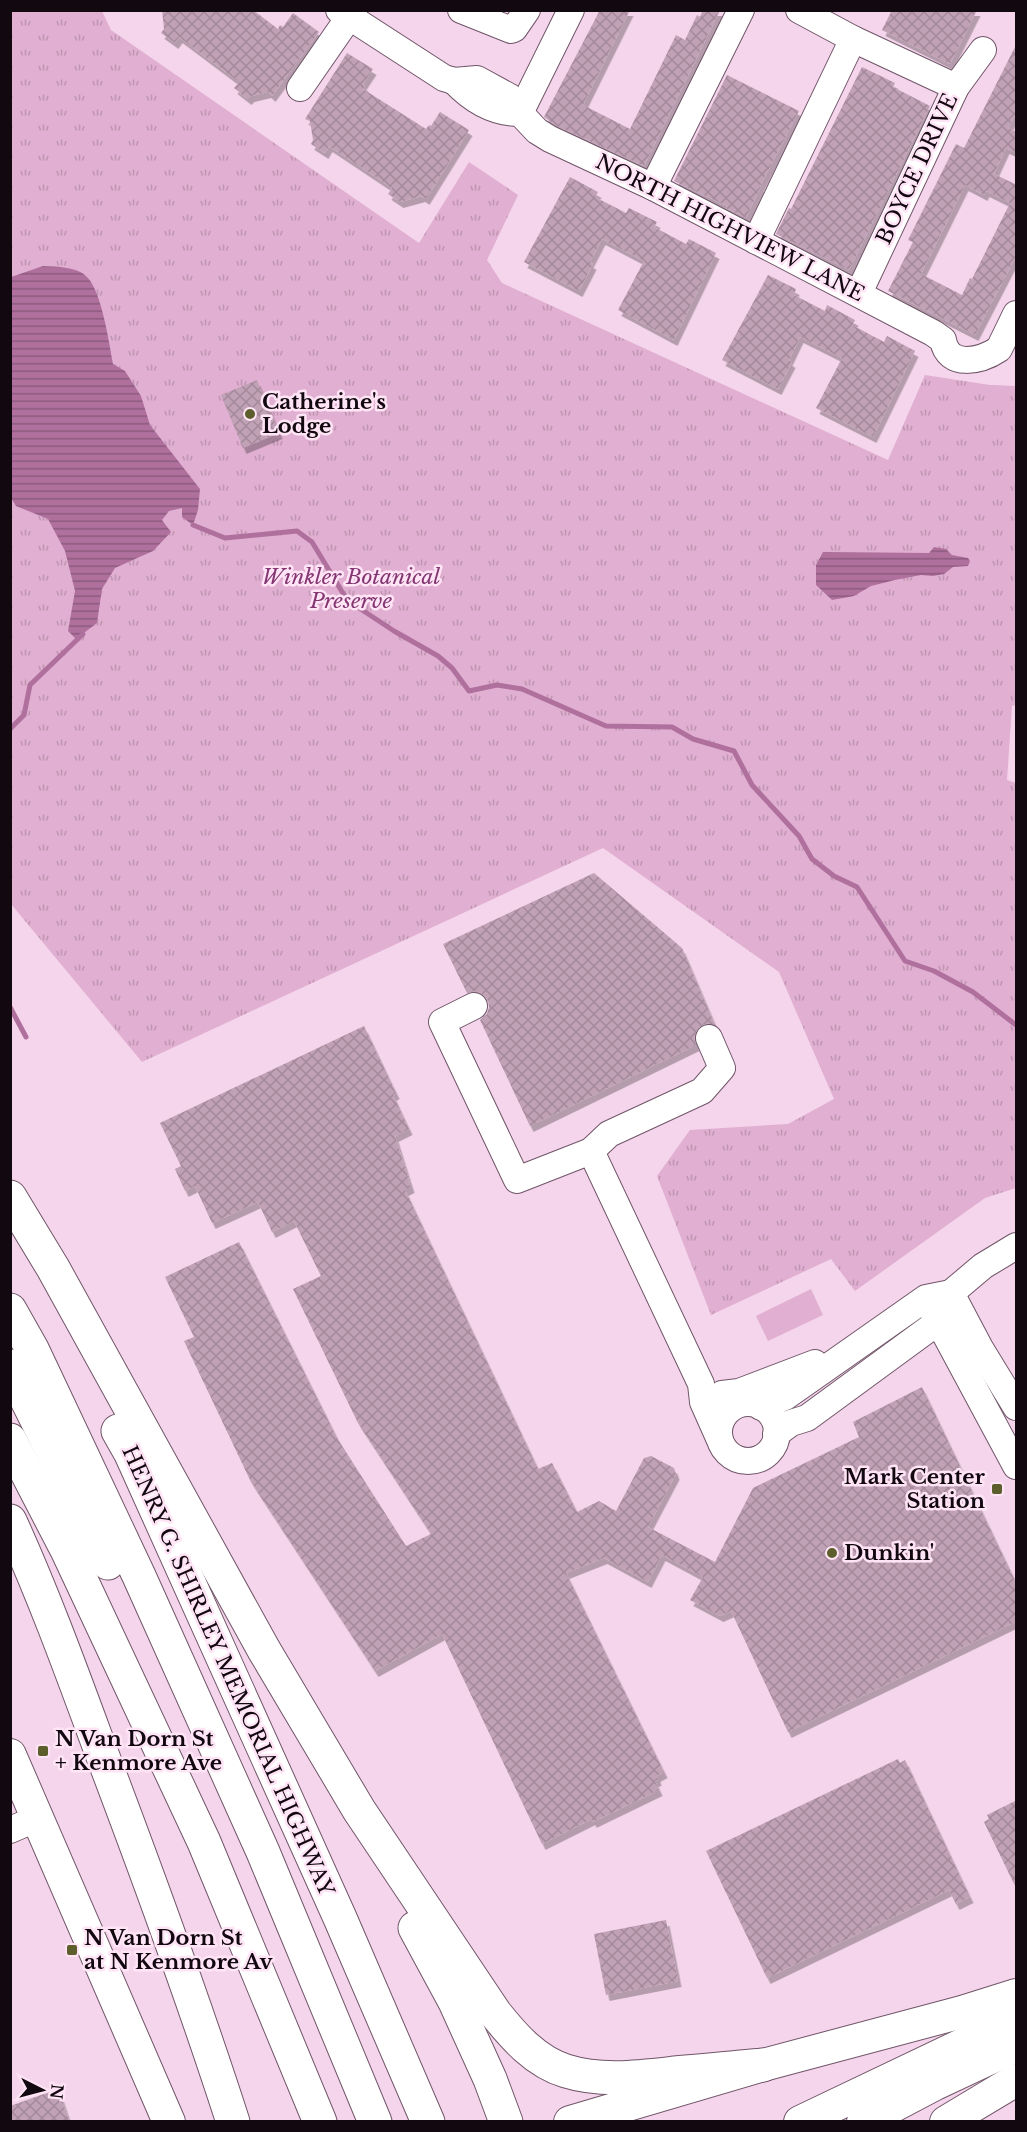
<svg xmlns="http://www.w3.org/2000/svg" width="1027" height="2132" font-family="'Libre Baskerville',serif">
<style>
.grass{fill:url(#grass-tufts)}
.pitch{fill:#e1afd1}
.water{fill:url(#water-rules)}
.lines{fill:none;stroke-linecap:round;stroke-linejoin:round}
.stream{stroke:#af709d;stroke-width:5}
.building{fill:url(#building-cross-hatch);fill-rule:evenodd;filter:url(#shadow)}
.minor-casing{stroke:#705568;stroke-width:28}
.major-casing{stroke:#705568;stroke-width:34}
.highway-casing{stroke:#705568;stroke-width:35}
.minor{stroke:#fff;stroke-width:26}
.major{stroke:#fff;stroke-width:32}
.highway{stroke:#fff;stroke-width:33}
.poi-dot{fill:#5c5f2c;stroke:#ffe4f6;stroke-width:2}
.labels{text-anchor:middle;stroke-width:5;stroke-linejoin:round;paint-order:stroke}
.street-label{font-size:21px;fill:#12080f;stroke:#ffe4f6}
.poi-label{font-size:21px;font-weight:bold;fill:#12080f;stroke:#ffe4f6;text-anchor:start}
.park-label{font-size:21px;font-style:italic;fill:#833671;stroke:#ffe4f6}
</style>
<defs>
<pattern id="grass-tufts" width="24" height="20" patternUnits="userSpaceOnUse" patternTransform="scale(1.5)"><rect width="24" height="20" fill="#e1afd1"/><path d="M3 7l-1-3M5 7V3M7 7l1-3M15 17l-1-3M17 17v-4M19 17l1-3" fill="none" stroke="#c095b2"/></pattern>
<pattern id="water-rules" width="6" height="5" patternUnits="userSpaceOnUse" patternTransform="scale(1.5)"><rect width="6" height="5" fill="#af709d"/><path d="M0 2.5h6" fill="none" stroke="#8d5a7e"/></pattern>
<pattern id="building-cross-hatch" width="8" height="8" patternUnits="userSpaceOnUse" patternTransform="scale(1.5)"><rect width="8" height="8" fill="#c0a1b6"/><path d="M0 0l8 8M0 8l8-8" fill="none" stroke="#a4899b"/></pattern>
<filter id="shadow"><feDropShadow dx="3.5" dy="6" stdDeviation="0" flood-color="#0004"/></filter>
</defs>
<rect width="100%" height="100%" fill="#f5d5eb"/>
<polygon class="grass" points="10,11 102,11 111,30 419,243 469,162 518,195 487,260 502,283 888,460 925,375 990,385 1016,386 1016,705 1012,706 1007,780 1016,783 1016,1188 985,1198 855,1291 831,1259 711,1315 657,1176 690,1130 788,1124 834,1099 779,972 603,848 142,1062 11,904"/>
<polygon class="pitch" points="811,1289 823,1315 768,1341 756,1316"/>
<g class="water">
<path d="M43,266c13,1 35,0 45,12 14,16 21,64 25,86l12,7 16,25 9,29 50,64 -2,21 -5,15 -11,-8v-9l-13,3 -7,9 9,12 -18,19 -38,17 -13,21 -5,34 -21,16 -8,-8 7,-40 -10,-40 -17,-32 -32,-13 -5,-8v-221z"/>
<polygon points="934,547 946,549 952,555 968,558 970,561 968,566 953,567 944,574 933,576 921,575 895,580 871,586 854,596 832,600 816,585 816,565 823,552 929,553"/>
</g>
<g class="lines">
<g class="stream">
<polyline points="193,525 225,538 297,531 312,542 347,600 394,631 438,656 452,668 469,691 497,685 522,689 606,726 672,727 693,739 734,751 752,785 799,836 812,859 834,876 857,887 905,961 934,971 973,992 1016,1025"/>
<polyline points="10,729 24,715 30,685 83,634"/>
<polyline points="10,1007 26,1037"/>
</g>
</g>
<g class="building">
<polygon points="162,10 253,10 278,29 280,25 283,27 293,13 319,32 272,96 268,92 251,96 248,99 234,88 239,82 179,37 175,43 161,33 164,29"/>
<polygon points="600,10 630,10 583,105 630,129 676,35 685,40 697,15 700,17 703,10 720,10 644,166 557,126 544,117"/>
<polygon points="892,10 977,10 950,64 882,30"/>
<path d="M1017,43v68l-9,17 9,4v21l-11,-5 -12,26 23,11v69l-42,81 -87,-44 25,-49 -5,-2 48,-96 8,4zM965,185l19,10 2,-4 24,12 -38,76 -2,-1 -8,17 -41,-21z"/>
<polygon points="347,53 373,69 363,84 365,86 363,89 426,129 429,125 431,126 440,112 469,130 426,199 422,196 400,202 388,194 392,188 329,146 325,153 311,144 313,140 310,121 305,119"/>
<polygon points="862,67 895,83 893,87 930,106 849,270 776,234 789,208 791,209"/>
<polygon points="727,75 799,111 760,186 761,186 746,218 726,208 727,206 674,181"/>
<polygon points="570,177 598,192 595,197 626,213 629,208 657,222 654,227 686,244 689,239 716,253 674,340 618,310 644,261 602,239 590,262 593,264 579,291 524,262"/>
<polygon points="768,275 796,289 794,295 825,311 827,305 855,320 852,325 884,342 887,336 915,351 873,437 816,408 842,358 800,337 789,360 792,362 778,389 722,360"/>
<polygon points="257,380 279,433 243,448 221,395"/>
<polygon points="594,873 682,948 715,1025 704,1024 697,1029 694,1037 696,1045 530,1126 480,1020 487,1014 489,1007 488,1000 482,993 474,991 467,993 443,944"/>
<polygon points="364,1026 396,1093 393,1095 409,1129 395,1136 411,1187 405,1190 538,1469 552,1463 577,1512 599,1501 616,1511 644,1458 651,1456 674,1468 676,1474 648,1527 715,1562 753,1488 859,1437 853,1422 922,1387 1017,1585 1017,1621 788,1732 731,1611 720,1616 690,1600 703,1577 662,1555 648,1582 604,1558 566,1573 664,1772 657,1776 658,1780 655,1781 659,1790 593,1822 592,1819 542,1844 442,1634 375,1671 251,1482 184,1341 194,1337 165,1277 239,1242 337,1438 406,1546 431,1534 358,1423 293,1289 321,1276 294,1221 272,1232 258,1202 212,1223 195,1186 185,1191 175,1169 181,1166 160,1123"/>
<polygon points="898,1759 900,1763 905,1760 970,1897 956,1904 949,1890 767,1978 706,1851"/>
<polygon points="1017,1800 1017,1890 984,1822 989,1819 987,1815"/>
<polygon points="666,1920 678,1981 606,1995 594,1934"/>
<polygon points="58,2089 69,2121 10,2121 10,2106"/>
</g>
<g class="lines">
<defs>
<g id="minor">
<path d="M339,10l105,68 10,3 23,-2 33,18 10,16 17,18 13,8 103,48 280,146 10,7c5,29 38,21 56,9l17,-35"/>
<polyline points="461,10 511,30 514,29 527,10"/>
<polyline points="799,10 853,39 956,87"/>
<path d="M454,81c18,19 39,32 66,32"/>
<polyline points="300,88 354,10"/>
<polyline points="520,113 571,10"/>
<polyline points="653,187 741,10"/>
<polyline points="756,241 853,39"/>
<polyline points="859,293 956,87 983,50"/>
<polyline points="474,1006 442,1022 517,1180 591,1151 701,1384 703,1402 719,1438"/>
<polyline points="591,1151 609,1134 702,1091 722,1068 709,1038"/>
<polyline points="951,1293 980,1348 1016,1407"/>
<polyline points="930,1306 1016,1466"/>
<polyline points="722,1394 739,1392 815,1363"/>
<circle cx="748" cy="1432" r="29"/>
<polyline points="761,1407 785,1397 926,1298 951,1293"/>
<polyline points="776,1434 791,1423 807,1418 938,1322 951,1293 983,1266 1016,1246"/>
<polyline points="10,1830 38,1818"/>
</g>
<g id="major">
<polyline points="10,1755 169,2122"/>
<polyline points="570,2122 763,2065 962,2012 1016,1995"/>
<polyline points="800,2122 1016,2019"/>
<polyline points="863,2122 935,2084 1016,2046"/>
<polyline points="946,2122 1016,2080"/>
</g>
<g id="highway">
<path d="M10,1197l43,71 211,382 95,160 136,203c19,24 41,49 71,58 35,11 73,6 109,2 30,-3 59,-5 88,-8"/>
<polyline points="10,1310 32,1349 139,1576 263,1852 375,2122"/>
<polyline points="10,1366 108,1563"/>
<polyline points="118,1431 131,1454 340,1918 428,2122"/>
<polyline points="10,1440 68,1552 204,1842 320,2122"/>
<path d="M10,1521c36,79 65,160 95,241 45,119 89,239 128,360"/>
<polyline points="415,1928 455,2002 490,2079 506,2122"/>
</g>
</defs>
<use href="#minor" class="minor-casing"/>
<use href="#major" class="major-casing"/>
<use href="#highway" class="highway-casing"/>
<use href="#minor" class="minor"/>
<use href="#major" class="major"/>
<use href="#highway" class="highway"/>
</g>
<g class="poi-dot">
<circle cx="250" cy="414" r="6"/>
<rect x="991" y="1483" width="12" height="12" rx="3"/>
<circle cx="832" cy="1553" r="6"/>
<rect x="37" y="1745" width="12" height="12" rx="3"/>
<rect x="66" y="1944" width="12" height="12" rx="3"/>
</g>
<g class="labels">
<g class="street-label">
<text transform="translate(917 169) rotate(-65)" y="7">BOYCE DRIVE</text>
<text transform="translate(730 228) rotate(27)" y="7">NORTH HIGHVIEW LANE</text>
<text transform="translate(228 1671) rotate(66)" y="7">HENRY G. SHIRLEY MEMORIAL HIGHWAY</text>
</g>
<g class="poi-label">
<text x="262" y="409">Catherine's<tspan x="262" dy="24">Lodge</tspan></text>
<text x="985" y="1484" text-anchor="end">Mark Center<tspan x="985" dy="24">Station</tspan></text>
<text x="844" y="1560">Dunkin'</text>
<text x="55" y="1746">N Van Dorn St<tspan x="55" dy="24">+ Kenmore Ave</tspan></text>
<text x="84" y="1945">N Van Dorn St<tspan x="84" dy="24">at N Kenmore Av</tspan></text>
</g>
<g class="park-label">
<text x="351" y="584">Winkler Botanical<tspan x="351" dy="24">Preserve</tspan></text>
</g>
</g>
<rect width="1027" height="2132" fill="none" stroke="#12080f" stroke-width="24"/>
<g transform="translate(42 2090) rotate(96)" stroke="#ffe4f6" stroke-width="4.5" paint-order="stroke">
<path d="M0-4.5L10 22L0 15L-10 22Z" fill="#12080f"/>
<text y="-9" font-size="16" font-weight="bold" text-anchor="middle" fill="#12080f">N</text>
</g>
</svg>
